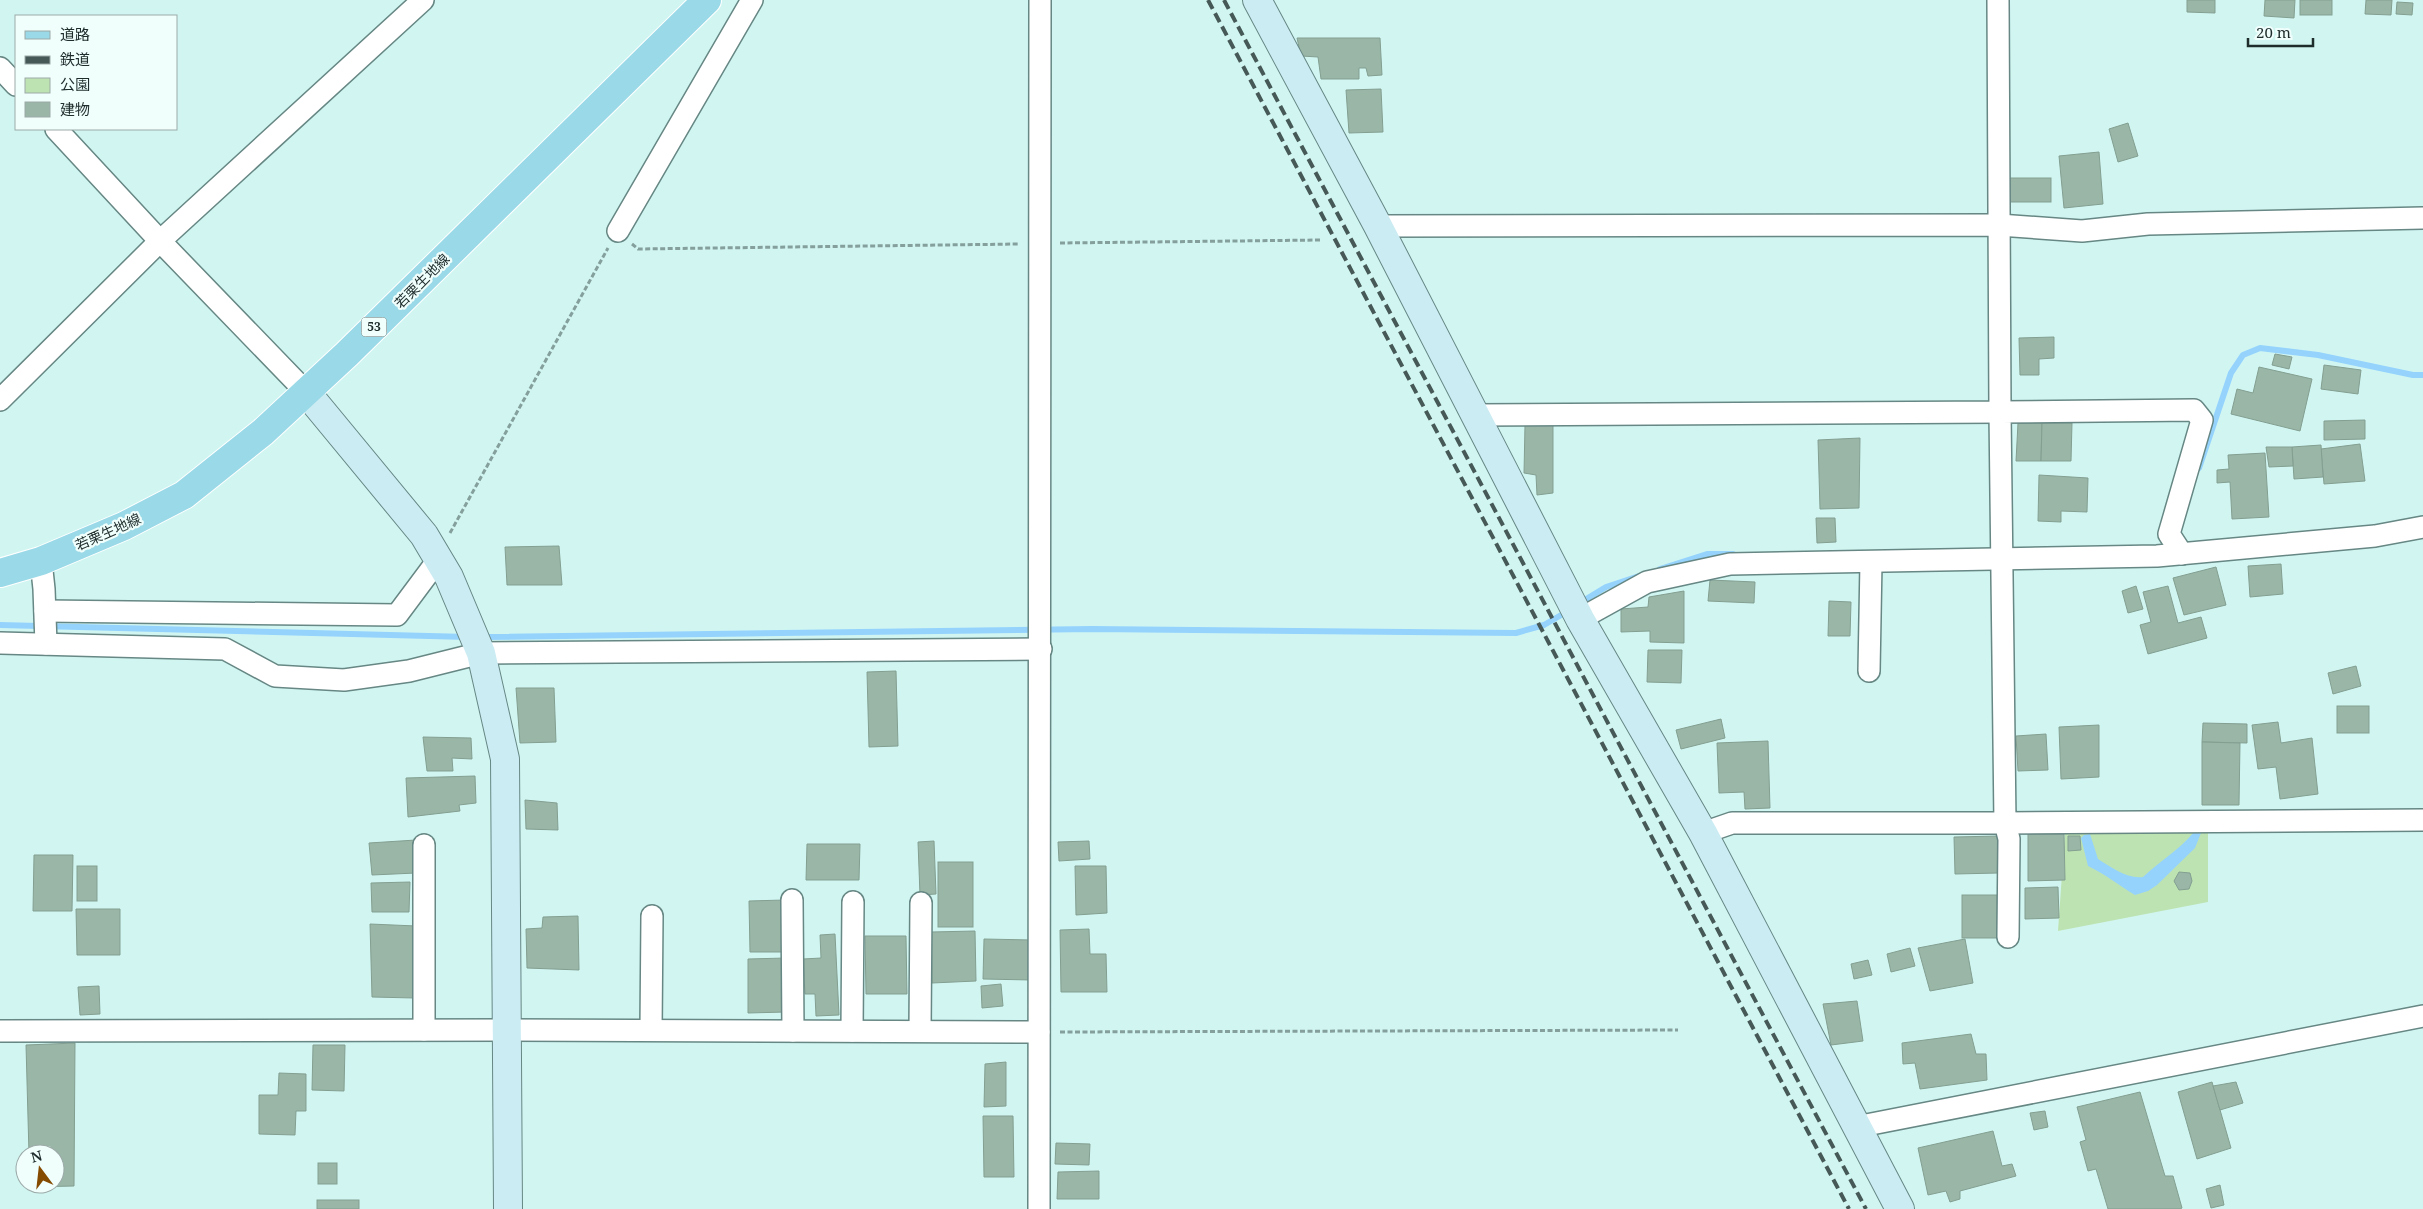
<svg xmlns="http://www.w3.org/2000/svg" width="2423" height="1209" font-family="'Noto Serif','Noto Sans JP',serif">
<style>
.green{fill:#bee3b2}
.water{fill:#95d3fd}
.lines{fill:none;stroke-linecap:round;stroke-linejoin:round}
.stream{stroke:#95d3fd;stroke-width:6}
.building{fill:#99b6a7;stroke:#839f91}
.street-casing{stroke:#668784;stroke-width:24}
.secondary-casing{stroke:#668784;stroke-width:30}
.primary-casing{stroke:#fff;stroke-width:30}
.path{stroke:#849f9c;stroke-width:3;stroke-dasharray:5 2.5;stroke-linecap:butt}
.street{stroke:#fff;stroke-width:21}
.secondary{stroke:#ccecf3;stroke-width:28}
.primary{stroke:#9ad9e7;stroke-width:28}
.rail{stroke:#465957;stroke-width:4;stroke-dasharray:10 5;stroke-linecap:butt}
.labels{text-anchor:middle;stroke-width:4.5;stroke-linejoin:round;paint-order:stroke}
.shield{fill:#f0fefc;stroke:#5d6b6a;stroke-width:1}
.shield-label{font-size:12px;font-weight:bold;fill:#1e2c2b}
.street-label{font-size:14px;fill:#1e2c2b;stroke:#f0fefc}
</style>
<rect width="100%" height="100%" fill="#d1f6f2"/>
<polygon class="green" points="2208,829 2208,902 2058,931 2065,831"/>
<path class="water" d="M2194,832l7,1 -6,15 -38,37 -9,6 -13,4c-17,-10 -28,-20 -47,-29l-7,-28 3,-3 6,-1 8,25c13,8 29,20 45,18 17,-16 36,-27 51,-45z"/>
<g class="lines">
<g class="stream">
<polyline points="2199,468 2231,373 2243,355 2260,348 2318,355 2413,375 2423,375"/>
<polyline points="1660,569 1707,554 1733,554"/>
<polyline points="1578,604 1606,587 1639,576"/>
<polyline points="0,625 468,637"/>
<polyline points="483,637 1092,629 1516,633 1544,625 1568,611"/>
</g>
</g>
<g class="building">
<polygon points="2187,0 2215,0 2215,13 2187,12"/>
<polygon points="2265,0 2295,0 2294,18 2264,16"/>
<rect x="2300" y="0" width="32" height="15"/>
<polygon points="2366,0 2392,0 2391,15 2365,14"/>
<polygon points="2397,2 2413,3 2412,15 2396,14"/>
<polygon points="1297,38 1380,38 1382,75 1368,76 1366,68 1359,68 1359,79 1321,79 1318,57 1301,56"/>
<polygon points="1381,89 1383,132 1349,133 1346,90"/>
<polygon points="2128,123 2138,156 2118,162 2109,129"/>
<polygon points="2099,152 2103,204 2064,208 2059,156"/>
<rect x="2009" y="178" width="42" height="24"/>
<polygon points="2054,337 2054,358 2039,359 2039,375 2020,375 2019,338"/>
<polygon points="2275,354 2292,357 2289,369 2272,365"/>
<polygon points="2324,365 2361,370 2358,394 2321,389"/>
<polygon points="2259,367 2312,379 2300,431 2231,414 2237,389 2253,393"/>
<polygon points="2365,420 2365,439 2324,440 2324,421"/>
<polygon points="2018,423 2042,423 2041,461 2016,461"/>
<polygon points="2042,423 2072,423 2071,461 2041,461"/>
<polygon points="1553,424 1553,493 1537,495 1536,475 1524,473 1525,425"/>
<polygon points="1860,438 1859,508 1820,509 1818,440"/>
<polygon points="2360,444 2365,481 2324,484 2321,449"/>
<polygon points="2321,445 2323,477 2294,479 2292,447"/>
<polygon points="2266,447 2292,447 2293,466 2269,467"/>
<polygon points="2265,453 2269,517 2232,519 2230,482 2217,483 2217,470 2229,469 2228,455"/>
<polygon points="2039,475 2088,478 2087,512 2061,511 2061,522 2038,521"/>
<polygon points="1816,518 1835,518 1836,542 1817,543"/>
<polygon points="559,546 562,585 507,585 505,547"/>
<polygon points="2281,564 2283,594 2250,597 2248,566"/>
<polygon points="2216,567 2226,605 2184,615 2173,578"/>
<polygon points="1710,580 1755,582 1754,603 1708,601"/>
<polygon points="2136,586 2143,609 2128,613 2122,591"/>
<polygon points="2168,586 2178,623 2201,617 2207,638 2148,654 2140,625 2151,622 2143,592"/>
<polygon points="1684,591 1684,643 1650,642 1650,631 1621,632 1621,609 1648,607 1649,597"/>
<polygon points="1829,601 1851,602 1850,636 1828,636"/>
<polygon points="1648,650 1682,650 1681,683 1647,682"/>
<polygon points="2356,666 2361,686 2333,694 2328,673"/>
<polygon points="896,671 898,746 869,747 867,672"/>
<polygon points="516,688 554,688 556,742 520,743"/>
<rect x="2337" y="706" width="32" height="27"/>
<polygon points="1721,719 1725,738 1681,749 1676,730"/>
<polygon points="2278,722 2281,743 2312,738 2318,794 2280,799 2276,767 2258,769 2252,725"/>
<polygon points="2203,723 2247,724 2247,743 2202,742"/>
<polygon points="2099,725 2099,777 2061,779 2059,727"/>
<polygon points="2046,734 2048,770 2018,771 2016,736"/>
<polygon points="423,737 471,738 472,759 452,758 453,771 427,771"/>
<polygon points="1768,741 1770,808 1745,809 1744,792 1719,793 1717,743"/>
<polygon points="2202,742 2240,743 2239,805 2202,805"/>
<polygon points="475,776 476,803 459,805 460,811 408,817 406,778"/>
<polygon points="525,800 557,803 558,830 526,829"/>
<polygon points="2028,834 2064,834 2065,880 2028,881"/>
<polygon points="1999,836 1999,873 1955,874 1954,837"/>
<polygon points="2068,836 2080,836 2081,850 2068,851"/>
<polygon points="416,840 416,873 372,875 369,843"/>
<polygon points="934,841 936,894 920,895 918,842"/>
<polygon points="1089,841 1090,859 1059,861 1058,842"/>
<polygon points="807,844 860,844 859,880 806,880"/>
<polygon points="34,855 73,855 72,911 33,911"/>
<rect x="938" y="862" width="35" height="65"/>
<rect x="77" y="866" width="20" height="35"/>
<polygon points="1075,866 1106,866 1107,913 1076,915"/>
<polygon points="2179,872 2190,873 2192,881 2189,889 2179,890 2174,881"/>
<polygon points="410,882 409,912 372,912 371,883"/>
<polygon points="2058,887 2059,918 2025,919 2025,888"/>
<rect x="1962" y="895" width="35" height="43"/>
<polygon points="784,900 785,952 750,952 749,901"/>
<polygon points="76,909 120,909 120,955 77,955"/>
<polygon points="578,916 579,970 527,968 526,929 542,928 543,917"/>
<polygon points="370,924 416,926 414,998 372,997"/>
<polygon points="1089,929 1090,954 1106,954 1107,992 1061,992 1060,930"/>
<polygon points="975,931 976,981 932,983 931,932"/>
<polygon points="835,934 839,1015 816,1016 815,994 805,994 803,959 821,958 820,935"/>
<polygon points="865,936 906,936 907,994 866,994"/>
<polygon points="984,939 1032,940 1031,980 983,979"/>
<polygon points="1965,939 1973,983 1930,991 1918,948"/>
<polygon points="1910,948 1915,966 1891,972 1887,954"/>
<polygon points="786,958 786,1012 748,1013 748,959"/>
<polygon points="1868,960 1872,975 1854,979 1851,964"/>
<polygon points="1001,984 1003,1006 982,1008 981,986"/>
<polygon points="99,986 100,1014 80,1015 78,987"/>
<polygon points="1857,1001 1863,1041 1831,1045 1823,1004"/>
<polygon points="1971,1034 1976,1054 1986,1054 1987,1080 1920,1089 1915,1063 1903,1064 1902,1043"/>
<polygon points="75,1043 74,1186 29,1187 29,1184 55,1184 55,1154 29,1154 26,1045"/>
<polygon points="313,1045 345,1045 344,1091 312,1090"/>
<polygon points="1006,1062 1006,1106 984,1107 985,1064"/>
<polygon points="279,1073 306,1074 306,1111 296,1111 295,1135 259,1134 259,1095 278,1095"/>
<polygon points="2212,1082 2231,1148 2197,1159 2178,1092"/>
<polygon points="2236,1082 2243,1103 2220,1110 2213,1086"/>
<polygon points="2140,1092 2165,1176 2173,1176 2182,1208 2180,1209 2108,1209 2096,1169 2088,1171 2080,1142 2086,1140 2077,1107"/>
<polygon points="2045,1111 2048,1127 2034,1130 2030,1113"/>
<polygon points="983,1116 1013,1116 1014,1177 984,1177"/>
<polygon points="1993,1131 2002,1166 2012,1164 2016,1176 1960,1191 1960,1199 1950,1202 1946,1191 1928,1195 1918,1148"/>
<polygon points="1056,1143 1090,1144 1089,1165 1055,1164"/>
<rect x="318" y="1163" width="19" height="21"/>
<polygon points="1099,1171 1099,1199 1057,1199 1058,1172"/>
<polygon points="2220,1185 2224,1205 2211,1208 2206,1189"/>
<rect x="317" y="1200" width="42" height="9"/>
</g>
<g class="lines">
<defs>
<g id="street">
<polyline points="0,68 16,85"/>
<polyline points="56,129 160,241 306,392"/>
<polyline points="1378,226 1999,225 2082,231 2148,224 2423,218"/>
<polyline points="618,231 752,0"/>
<polyline points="0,400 160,241 423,0"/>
<polyline points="1476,415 2000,412 1998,0"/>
<polyline points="2182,554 2169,534 2202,420 2194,410 2000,412 2005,823 2423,820"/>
<polyline points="41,561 44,589 46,644"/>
<polyline points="45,611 397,615 438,560"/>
<polyline points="1580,619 1647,582 1730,564 2157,556 2375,536 2423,527"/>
<polyline points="0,643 225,649 275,676 344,680 409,671 481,653 1041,649"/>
<polyline points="1869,671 1871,562"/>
<polyline points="1703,833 1732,823 2005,823 2009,839 2008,937"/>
<polyline points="424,845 424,1030"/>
<polyline points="792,900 793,1031"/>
<polyline points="651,1030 652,916"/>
<polyline points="0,1031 508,1030 1039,1032"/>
<polyline points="852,1031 853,902"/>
<polyline points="920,1031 921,903"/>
<polyline points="1856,1127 2423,1016"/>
<polyline points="1039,1209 1040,0"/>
</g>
<g id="secondary">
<polyline points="1257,0 1378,226 1580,619 1703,833 1900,1209"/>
<polyline points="306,392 424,535 449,577 481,653 505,759 508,1209"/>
</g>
<polyline id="primary" points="0,573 41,561 124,526 184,495 263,432 347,354 707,0"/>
</defs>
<use href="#street" class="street-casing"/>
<use href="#secondary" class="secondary-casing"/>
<use href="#primary" class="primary-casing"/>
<g class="path">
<polyline points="1060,243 1322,240"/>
<polyline points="632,244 638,249 1019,244"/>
<polyline points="450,533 608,248"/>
<polyline points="1060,1032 1678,1030"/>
</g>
<use href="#street" class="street"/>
<use href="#secondary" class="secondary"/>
<use href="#primary" class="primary"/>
<g class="rail">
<polyline points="1208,0 1849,1209"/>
<polyline points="1224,0 1866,1209"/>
</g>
</g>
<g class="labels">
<rect class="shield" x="361.5" y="317.5" width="25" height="19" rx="4"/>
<g class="shield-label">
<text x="374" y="331">53</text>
</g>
<g class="street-label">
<text transform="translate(422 281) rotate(-45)" y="5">若栗生地線</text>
<text transform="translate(108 532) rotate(-24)" y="5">若栗生地線</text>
</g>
</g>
<rect x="15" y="15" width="162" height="115" fill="#f0fefc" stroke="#9caaa8"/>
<rect x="25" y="31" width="25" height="8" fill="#9ad9e7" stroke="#9caaa8"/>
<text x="60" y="40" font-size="15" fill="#1e2c2b">道路</text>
<rect x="25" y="56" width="25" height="8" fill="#465957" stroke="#9caaa8"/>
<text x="60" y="65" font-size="15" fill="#1e2c2b">鉄道</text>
<rect x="25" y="78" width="25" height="15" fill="#bee3b2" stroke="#9caaa8"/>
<text x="60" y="90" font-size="15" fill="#1e2c2b">公園</text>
<rect x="25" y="102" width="25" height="15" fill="#99b6a7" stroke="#9caaa8"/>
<text x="60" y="115" font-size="15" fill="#1e2c2b">建物</text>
<g transform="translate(40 1169) rotate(345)"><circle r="24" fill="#f0fefc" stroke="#9caaa8"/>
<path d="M0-4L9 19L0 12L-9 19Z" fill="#854b00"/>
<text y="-8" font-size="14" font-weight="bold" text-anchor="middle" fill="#1e2c2b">N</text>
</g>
<path d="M2248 38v8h65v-8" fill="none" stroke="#1e2c2b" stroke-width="2.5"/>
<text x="2256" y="38" font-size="15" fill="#1e2c2b" stroke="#f0fefc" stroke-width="4" paint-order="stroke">20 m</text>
</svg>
